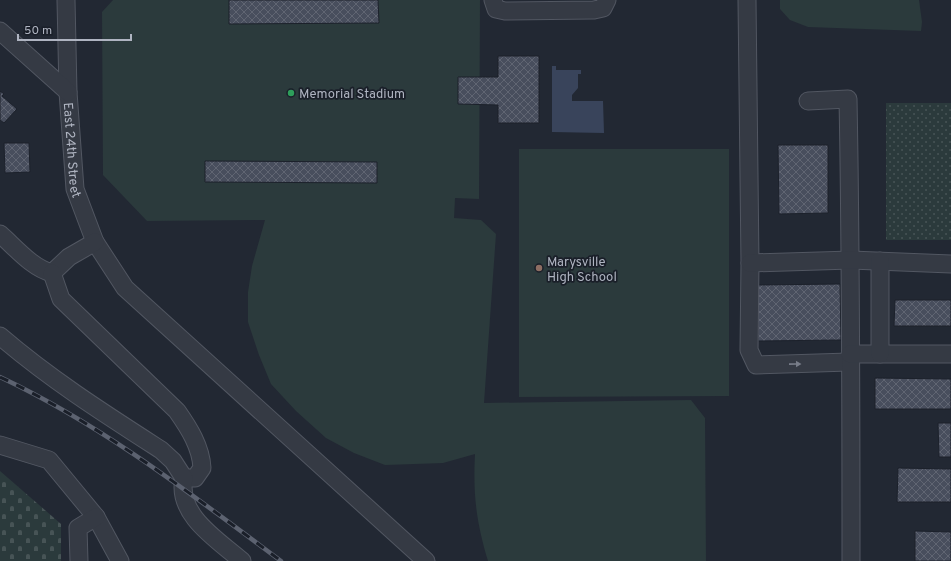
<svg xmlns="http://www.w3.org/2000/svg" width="951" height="561" font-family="Overpass,sans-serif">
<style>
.green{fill:#2b3a3c}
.cemetery{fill:url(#cemetery-stones)}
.park{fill:url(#park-dots)}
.water{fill:#39445b}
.building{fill:url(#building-cross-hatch);stroke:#1c212b}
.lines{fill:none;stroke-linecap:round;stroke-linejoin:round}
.minor-casing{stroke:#525762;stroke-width:19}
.minor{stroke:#353a44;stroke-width:17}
.rail-casing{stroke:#5c6270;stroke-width:4.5}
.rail{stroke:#1a1f29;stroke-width:3;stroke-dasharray:9;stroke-linecap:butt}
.oneway{fill:#787d89}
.leisure-dot{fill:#2e9e5b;stroke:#1a1f29;stroke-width:1.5}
.education-dot{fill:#8d6e63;stroke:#1a1f29;stroke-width:1.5}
.labels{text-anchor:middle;stroke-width:3.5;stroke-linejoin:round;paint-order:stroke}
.poi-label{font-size:13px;fill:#afb4c1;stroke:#1a1f29;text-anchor:start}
.street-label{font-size:13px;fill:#afb4c1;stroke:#1a1f29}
</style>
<defs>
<pattern id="cemetery-stones" width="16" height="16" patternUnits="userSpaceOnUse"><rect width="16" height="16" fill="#2b3a3c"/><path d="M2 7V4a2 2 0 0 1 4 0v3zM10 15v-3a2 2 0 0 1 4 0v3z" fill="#475456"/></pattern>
<pattern id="park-dots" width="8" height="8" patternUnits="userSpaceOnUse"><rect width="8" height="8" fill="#2b3a3c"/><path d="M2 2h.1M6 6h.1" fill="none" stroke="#475456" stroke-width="1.8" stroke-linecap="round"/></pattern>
<pattern id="building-cross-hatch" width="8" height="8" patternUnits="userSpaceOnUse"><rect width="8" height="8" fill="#484e5d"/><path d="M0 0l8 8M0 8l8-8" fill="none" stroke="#606572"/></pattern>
</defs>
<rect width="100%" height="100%" fill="#222833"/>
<g class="green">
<path d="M113,0h367l-1,199 -24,-1 -1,20 27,2 15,14 -12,169 207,-3 14,18 1,143h-218c-12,-40 -15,-66 -13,-107l-32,9 -58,2 -31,-12 -28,-15 -30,-27 -25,-27 -12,-29 -11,-33v-30l4,-26 13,-46 -118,1 -44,-46 -1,-163z"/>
<polygon points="780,0 919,0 922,22 921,31 808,27 790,20 780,9"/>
<polygon points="519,149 729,149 729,396 519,397"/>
</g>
<polygon class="cemetery" points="0,471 61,524 61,561 0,561"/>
<rect class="park" x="886" y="103" width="65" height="137"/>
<polygon class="water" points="552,66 556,66 556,70 581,70 581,74 578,74 578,88 572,95 572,101 603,101 604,133 552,132"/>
<g class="building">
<polygon points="229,0 378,0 379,23 229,24"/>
<polygon points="498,56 539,56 539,123 498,123 498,105 458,104 458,77 498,77"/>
<polygon points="0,91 4,94 2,96 17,109 4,123 0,120"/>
<polygon points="4,143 29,143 30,172 5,173"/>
<polygon points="778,145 828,145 828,213 779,214"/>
<polygon points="205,161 377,162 377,183 205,182"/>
<polygon points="840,284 841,340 758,341 758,285"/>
<polygon points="895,300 951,300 951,326 894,326"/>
<polygon points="875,378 951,379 951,409 875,409"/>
<polygon points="938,423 951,423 951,457 939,457"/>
<polygon points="898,468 951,469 951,502 897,502"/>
<polygon points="915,531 951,532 951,561 915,561"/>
</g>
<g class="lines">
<defs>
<g id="minor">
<path id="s1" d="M66,0l2,92 7,97 20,53 30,46 301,273"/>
<polyline points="493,0 496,9 505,11 594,10 603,8 607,0"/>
<polyline points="747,0 750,263 749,350 756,365 849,362"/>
<polyline points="0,31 68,92"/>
<path d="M808,101l40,-2c3,154 3,308 3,462"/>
<path d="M0,234c15,13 32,34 52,39l17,-16 26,-15"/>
<polyline points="750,263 851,260 951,264"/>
<path d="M52,273l9,26 116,112c12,17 24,36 25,57l-7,10h-11"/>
<path d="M0,336c50,43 105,78 161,114l12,11 11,17c-8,37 34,62 58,83"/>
<polyline points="850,354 951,354"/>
<polyline points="880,354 880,261"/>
<polyline points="0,445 49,460 96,517 120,561"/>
<polyline points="79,561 78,528 96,517"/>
</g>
</defs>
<use href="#minor" class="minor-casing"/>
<use href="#minor" class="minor"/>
<defs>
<path id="rail" d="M0,377c102,48 191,117 281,184"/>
</defs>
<use href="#rail" class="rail-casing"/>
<use href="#rail" class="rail"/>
</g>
<defs><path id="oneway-solid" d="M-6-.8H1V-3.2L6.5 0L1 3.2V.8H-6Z"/></defs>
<use class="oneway" href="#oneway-solid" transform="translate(795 364) rotate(-1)"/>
<circle class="leisure-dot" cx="291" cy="93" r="4"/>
<circle class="education-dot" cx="539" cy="268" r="4"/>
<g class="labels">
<g class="poi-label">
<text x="299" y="98">Memorial Stadium</text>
<text x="547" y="266">Marysville<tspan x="547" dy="15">High School</tspan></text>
</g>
<g class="street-label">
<text dy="5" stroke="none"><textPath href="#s1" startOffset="150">East 24th Street</textPath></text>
</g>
</g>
<path d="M18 34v6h113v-6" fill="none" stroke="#afb4c1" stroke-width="2"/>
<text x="24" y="34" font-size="12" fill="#afb4c1" stroke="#1a1f29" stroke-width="3" paint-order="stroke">50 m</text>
</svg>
